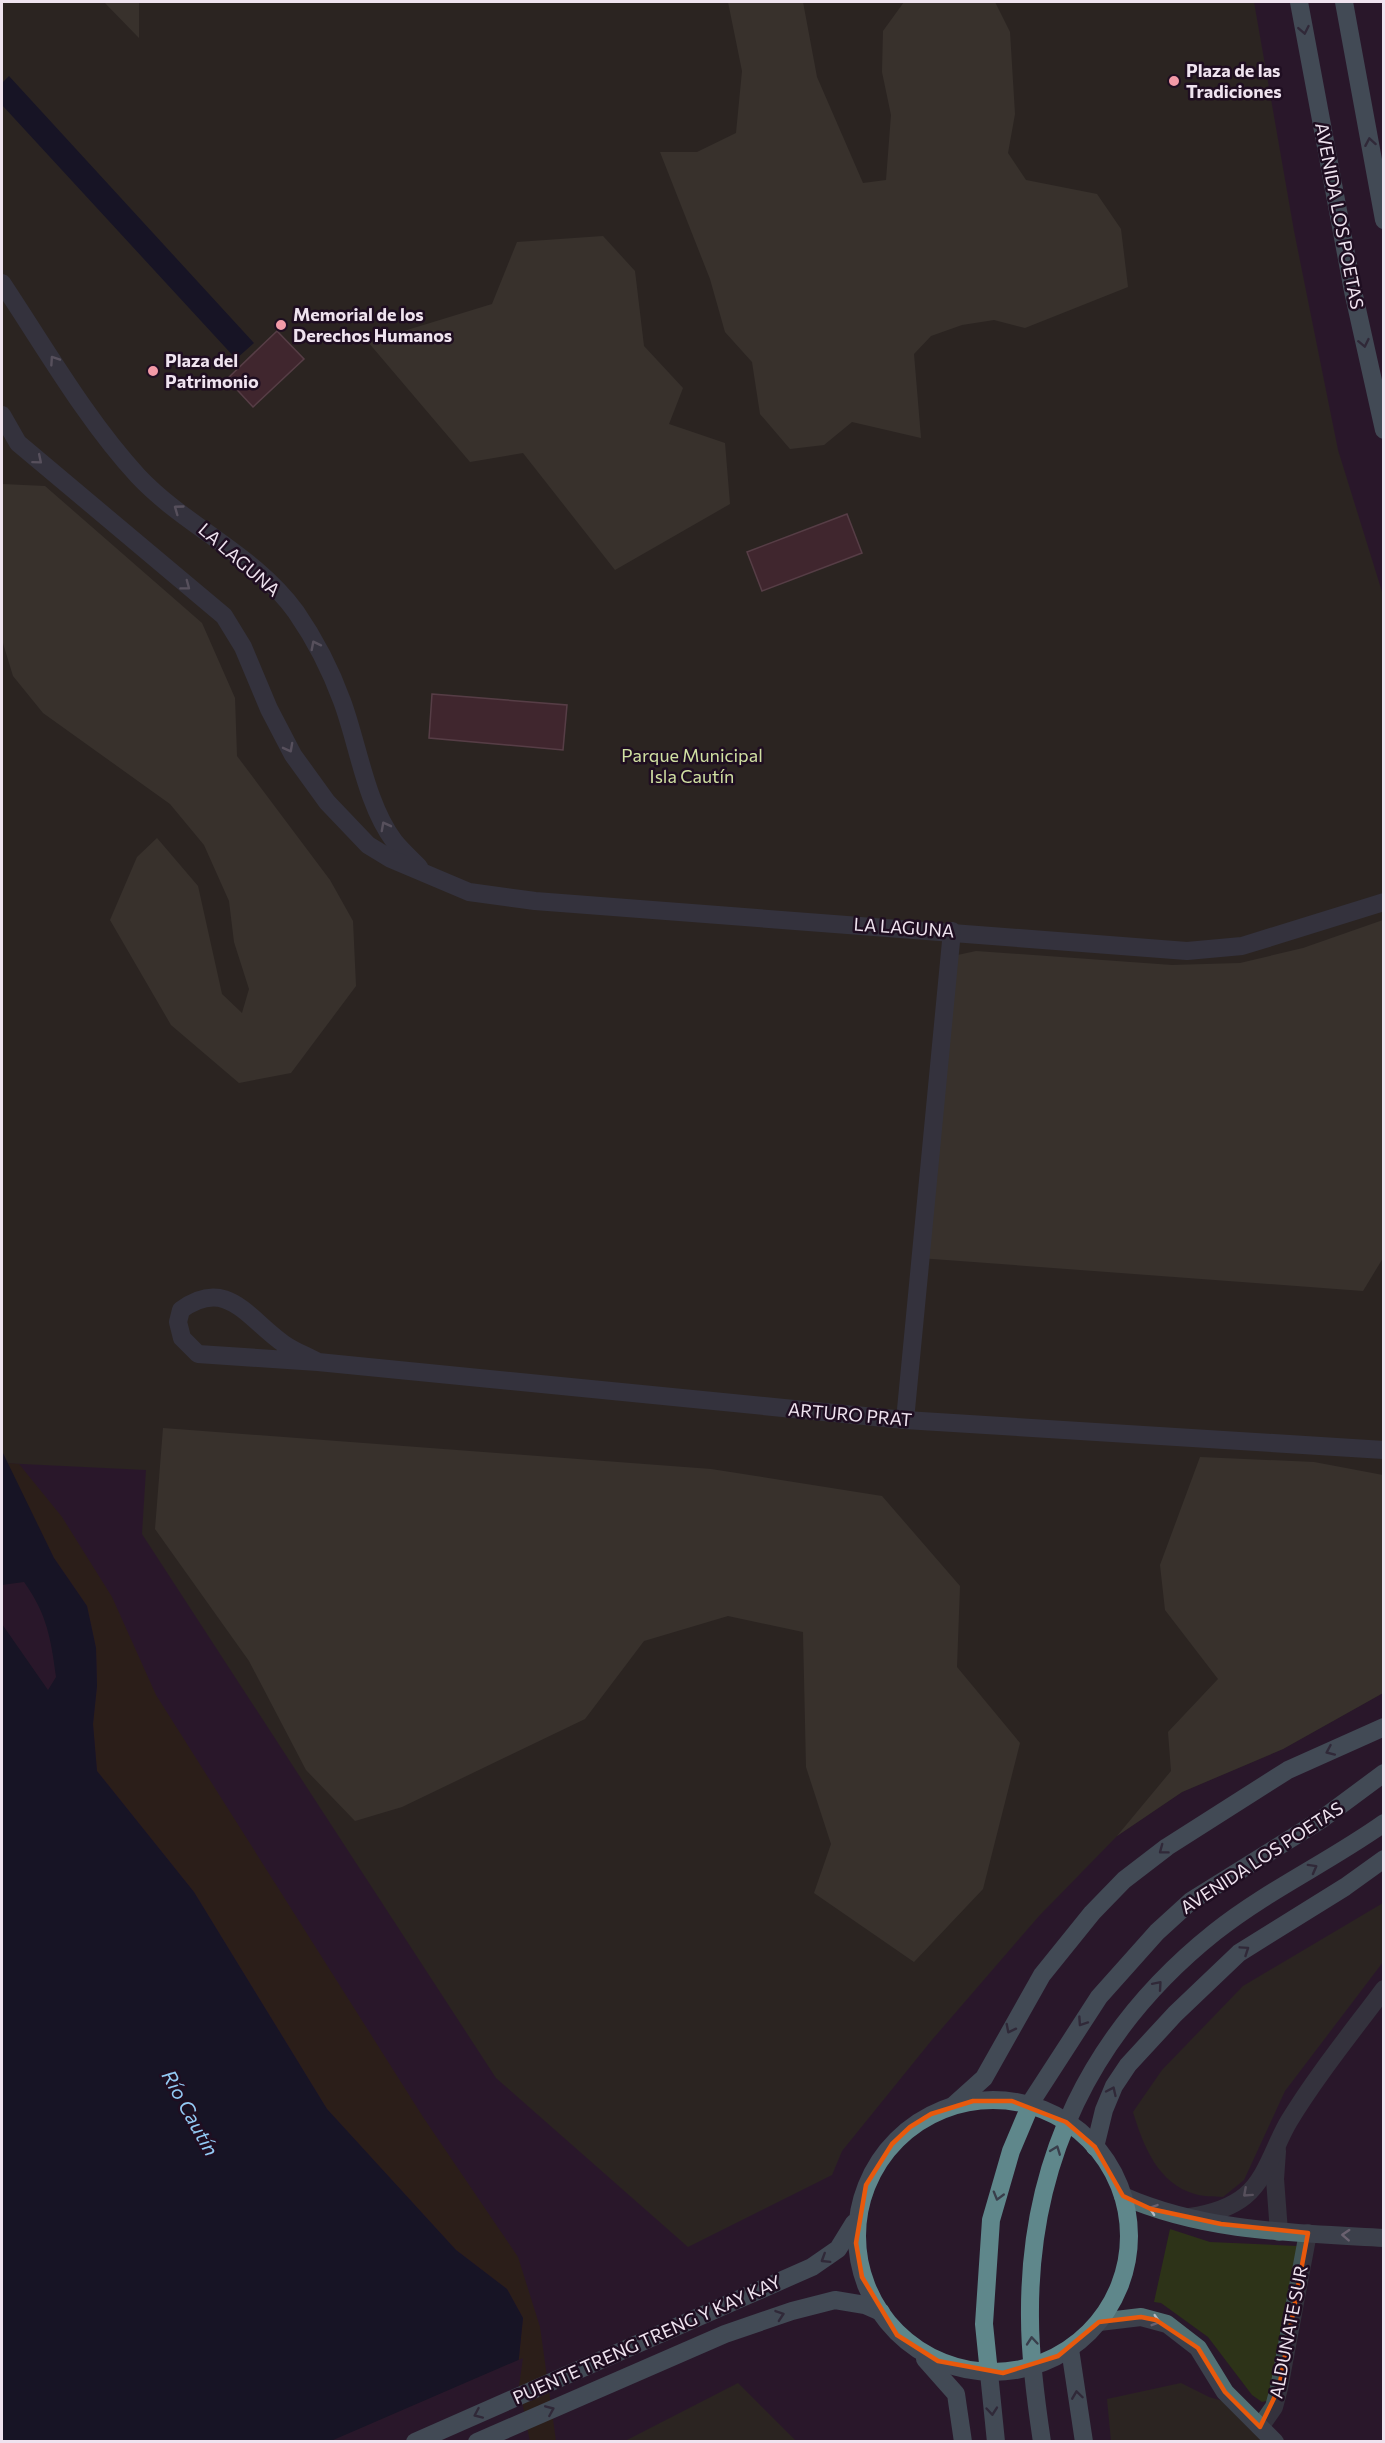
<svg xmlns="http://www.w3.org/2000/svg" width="1385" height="2443" font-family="Commissioner,sans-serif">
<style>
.green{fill:#2d3318}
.forest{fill:#49512f}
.sand{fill:#2e2605}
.water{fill:#00101f}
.pier{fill:#29182a}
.building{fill:#5c3834;stroke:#8d6c68;stroke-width:1.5}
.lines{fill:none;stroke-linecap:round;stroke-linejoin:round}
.minor{stroke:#405355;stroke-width:18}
.secondary{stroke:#527174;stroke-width:18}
.primary{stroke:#5f878b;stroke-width:18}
.oneway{stroke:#393e4b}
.oneway2{stroke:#8f949a}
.oneway3{stroke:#b8bbc4}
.marked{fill:none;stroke:#e8590c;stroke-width:4.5;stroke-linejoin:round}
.poi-dot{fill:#f39aa7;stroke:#1f0e21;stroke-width:2}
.labels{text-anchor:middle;stroke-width:5;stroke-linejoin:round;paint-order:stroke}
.poi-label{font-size:18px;font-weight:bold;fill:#efe3ef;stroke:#1f0e21;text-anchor:start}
.street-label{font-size:18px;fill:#efe3ef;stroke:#1f0e21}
.park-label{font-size:18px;fill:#d0e0a2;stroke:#1f0e21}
.water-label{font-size:20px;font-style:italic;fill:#93caf4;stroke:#1f0e21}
</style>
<rect width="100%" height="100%" fill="#29182a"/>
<g class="green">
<polygon points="2,2 1254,2 1294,231 1338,450 1383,595 1383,1693 1283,1749 1182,1792 1117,1836 1039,1916 931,2041 842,2151 832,2175 688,2247 496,2078 142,1534 146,1470 2,1463"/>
<path d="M1383,1903v59l-98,129 -41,89 -21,17c-9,-1 -19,0 -28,-3 -37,-10 -52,-49 -62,-82l29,-42 81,-84z"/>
<polygon points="1170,2229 1210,2242 1297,2246 1270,2400 1262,2402 1252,2395 1208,2337 1161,2303 1154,2302"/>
<polygon points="738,2383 796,2441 625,2441"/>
<polygon points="1181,2383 1209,2397 1226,2402 1280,2441 1111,2441 1107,2399"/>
</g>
<g class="forest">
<polygon points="104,2 139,2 139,38"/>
<polygon points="728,2 803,2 817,77 863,183 886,180 891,115 882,72 883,31 904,2 995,2 1010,32 1015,114 1008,153 1026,180 1097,194 1121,229 1128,287 1025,328 994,320 962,325 931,336 914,354 921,438 852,422 824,445 790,449 760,414 752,362 725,332 710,279 660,152 697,152 736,133 742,71"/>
<polygon points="603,236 635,271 644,346 683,388 669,424 725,443 730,504 615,570 523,453 470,462 368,342 492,304 517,242"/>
<polygon points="2,484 45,486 202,623 235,698 237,756 330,880 353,921 356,986 291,1073 239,1083 171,1025 110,920 137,857 157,838 198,886 222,994 242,1013 249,989 234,942 229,901 204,845 170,804 43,713 13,676 2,640"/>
<polygon points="1383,920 1383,1258 1363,1291 919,1258 953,956 976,951 1172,965 1240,963 1303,948"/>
<polygon points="163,1428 711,1469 882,1496 960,1586 957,1667 1020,1743 983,1889 914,1962 814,1893 831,1844 806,1767 803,1632 728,1616 644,1641 585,1719 402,1807 355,1821 306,1770 249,1661 155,1529"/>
<polygon points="1200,1457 1314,1462 1383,1475 1383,1693 1283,1749 1182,1792 1117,1836 1171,1771 1168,1732 1218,1679 1165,1610 1160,1565"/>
</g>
<polygon class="sand" points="7,1463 19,1464 62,1517 112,1597 156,1695 423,2117 518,2257 540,2327 556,2441 527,2441 516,2386 523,2318 507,2289 456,2250 327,2109 194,1892 97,1771 93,1724 97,1686 96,1648 87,1606 54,1558"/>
<g class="water">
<polygon points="9,76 254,343 236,359 2,105 2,83"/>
<path d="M2,1451l52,107 33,48 9,42 1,38 -4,38 4,47 97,121 133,217 129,141 51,39 16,29 -7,68 11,55h-525v-817l46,66 8,-13c-5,-38 -9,-63 -32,-95l-22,3z"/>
</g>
<polygon class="pier" points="523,2358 519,2386 530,2442 331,2441"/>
<g class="building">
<polygon points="277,331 304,359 253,407 227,379"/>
<polygon points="847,514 862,553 762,591 747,552"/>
<polygon points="432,694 567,705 563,750 429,738"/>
</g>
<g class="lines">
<g class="minor">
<path d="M2,283c42,63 85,138 136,193 48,51 116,78 158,136 18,26 35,59 46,89 16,43 24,103 52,140 7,9 17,18 25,26"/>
<polyline points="2,415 18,443 224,616 243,647 269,709 293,755 327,802 368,845 391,859 469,892 535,901 1187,951 1242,946 1384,902"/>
<path d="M318,1362c-11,-6 -24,-11 -34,-18 -36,-25 -57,-68 -103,-34l-3,12 4,16 16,16 120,8 587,58 479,30"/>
<polyline points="905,1420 952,931"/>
<polyline points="1277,2151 1275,2179 1279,2232"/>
<path d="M1190,2217c20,-3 39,-8 55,-21 22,-18 30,-52 44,-75 28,-46 63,-89 95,-132"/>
<polyline points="1260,2427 1274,2407 1279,2388 1308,2233"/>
</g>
<g class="secondary">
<path d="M1123,2196c81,36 173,37 261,42"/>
<polyline points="1099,2322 1141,2317 1167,2324 1198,2348 1225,2392 1275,2442"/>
</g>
<g class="primary">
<polyline points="1299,2 1353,291 1384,430"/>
<polyline points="1344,2 1384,220"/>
<circle cx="993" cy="2236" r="136"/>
<polyline points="954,2105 984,2078 1042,1975 1092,1913 1124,1880 1167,1847 1288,1770 1384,1727"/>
<polyline points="1095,2147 1104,2110 1114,2086 1128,2065 1175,2014 1239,1953 1345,1887 1384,1859"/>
<polyline points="1070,2349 1084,2442"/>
<polyline points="925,2359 956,2394 963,2442"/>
<polyline points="415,2442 812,2267 838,2249 854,2223"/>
<polyline points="477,2442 725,2334 792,2311 835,2300 865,2305 881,2312"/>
<polyline points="996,2442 984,2324 991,2220 1011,2151 1033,2099 1099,1997 1157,1932 1191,1901 1322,1819 1384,1773"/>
<path d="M1042,2442c-6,-40 -12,-83 -12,-123 -2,-158 62,-289 185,-387 53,-42 114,-70 169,-109"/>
</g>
</g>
<defs><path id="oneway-chevron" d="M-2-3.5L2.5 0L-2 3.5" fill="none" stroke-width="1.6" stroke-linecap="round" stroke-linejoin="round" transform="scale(1.5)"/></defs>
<g class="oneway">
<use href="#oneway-chevron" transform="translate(1304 30) rotate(79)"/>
<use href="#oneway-chevron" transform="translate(1370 142) rotate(-100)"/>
<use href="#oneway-chevron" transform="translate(1364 343) rotate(78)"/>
<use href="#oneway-chevron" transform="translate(1330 1751) rotate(156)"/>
<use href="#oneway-chevron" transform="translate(1163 1850) rotate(143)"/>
<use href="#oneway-chevron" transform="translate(1313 1868) rotate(-29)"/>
<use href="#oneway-chevron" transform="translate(1245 1950) rotate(-34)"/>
<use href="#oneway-chevron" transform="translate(1158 1985) rotate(-49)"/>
<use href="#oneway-chevron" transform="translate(1082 2022) rotate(124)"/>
<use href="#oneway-chevron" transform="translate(1010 2029) rotate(117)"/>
<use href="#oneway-chevron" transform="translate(1112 2091) rotate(-65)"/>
<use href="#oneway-chevron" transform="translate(1056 2150) rotate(-69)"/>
<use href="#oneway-chevron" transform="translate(998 2196) rotate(106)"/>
<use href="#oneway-chevron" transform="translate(825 2259) rotate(148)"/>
<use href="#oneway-chevron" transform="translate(780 2315) rotate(-19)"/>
<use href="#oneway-chevron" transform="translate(1032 2341) rotate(-95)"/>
<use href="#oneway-chevron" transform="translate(1077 2395) rotate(-98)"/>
<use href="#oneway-chevron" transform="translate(550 2410) rotate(-23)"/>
<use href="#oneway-chevron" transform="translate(992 2411) rotate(85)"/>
<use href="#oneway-chevron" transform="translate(478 2414) rotate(156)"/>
</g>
<g class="oneway2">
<use href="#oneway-chevron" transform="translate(54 360) rotate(-124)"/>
<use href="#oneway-chevron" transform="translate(38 460) rotate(40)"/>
<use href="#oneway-chevron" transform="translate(178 509) rotate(-144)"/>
<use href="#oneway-chevron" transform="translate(186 586) rotate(37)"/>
<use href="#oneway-chevron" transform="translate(315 645) rotate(-117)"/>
<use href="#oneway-chevron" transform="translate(289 748) rotate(62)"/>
<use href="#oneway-chevron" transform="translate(385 826) rotate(-118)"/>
<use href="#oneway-chevron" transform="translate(1247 2193) rotate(138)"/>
</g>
<g class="oneway3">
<use href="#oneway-chevron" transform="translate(1153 2209) rotate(-161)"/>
<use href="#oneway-chevron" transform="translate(1346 2235) rotate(-177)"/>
<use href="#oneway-chevron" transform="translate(1156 2321) rotate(17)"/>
</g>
<path d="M0 0H1385V2443H0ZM973,2101h39l54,21 29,25 28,49 28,13 70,15 87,9 -29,155 -19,39 -35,-35 -27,-44 -42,-28 -15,-3 -42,5 -41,34 -55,17 -65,-12 -41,-26 -35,-58 -6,-34 10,-58 26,-41 18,-17 21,-13z" fill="#29182a" fill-opacity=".55" fill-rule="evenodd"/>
<path class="marked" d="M973,2101h39l54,21 29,25 28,49 28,13 70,15 87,9 -29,155 -19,39 -35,-35 -27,-44 -42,-28 -15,-3 -42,5 -41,34 -55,17 -65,-12 -41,-26 -35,-58 -6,-34 10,-58 26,-41 18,-17 21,-13z"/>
<g class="poi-dot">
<circle cx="1174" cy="81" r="6"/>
<circle cx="281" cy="325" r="6"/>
<circle cx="153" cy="371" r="6"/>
</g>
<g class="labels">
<g class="poi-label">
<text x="1186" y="77">Plaza de las<tspan x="1186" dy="21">Tradiciones</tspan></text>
<text x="293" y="321">Memorial de los<tspan x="293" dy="21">Derechos Humanos</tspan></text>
<text x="165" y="367">Plaza del<tspan x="165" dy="21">Patrimonio</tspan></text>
</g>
<g class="street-label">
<text transform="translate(1339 216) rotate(79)" y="6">AVENIDA LOS POETAS</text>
<text transform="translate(239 560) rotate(41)" y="6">LA LAGUNA</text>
<text transform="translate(904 928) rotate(4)" y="6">LA LAGUNA</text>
<text transform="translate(850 1415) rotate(5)" y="6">ARTURO PRAT</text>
<text transform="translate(1262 1858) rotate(-33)" y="6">AVENIDA LOS POETAS</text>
<text transform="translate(1289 2332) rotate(-79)" y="6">ALDUNATE SUR</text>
<text transform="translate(647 2340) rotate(-24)" y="6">PUENTE TRENG TRENG Y KAY KAY</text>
</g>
<g class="park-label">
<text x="692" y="762">Parque Municipal<tspan x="692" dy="21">Isla Cautín</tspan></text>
</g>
<g class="water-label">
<text transform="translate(190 2113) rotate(61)" y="7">Río Cautín</text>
</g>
</g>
<rect width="1385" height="2443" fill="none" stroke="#efe3ef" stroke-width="6"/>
</svg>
